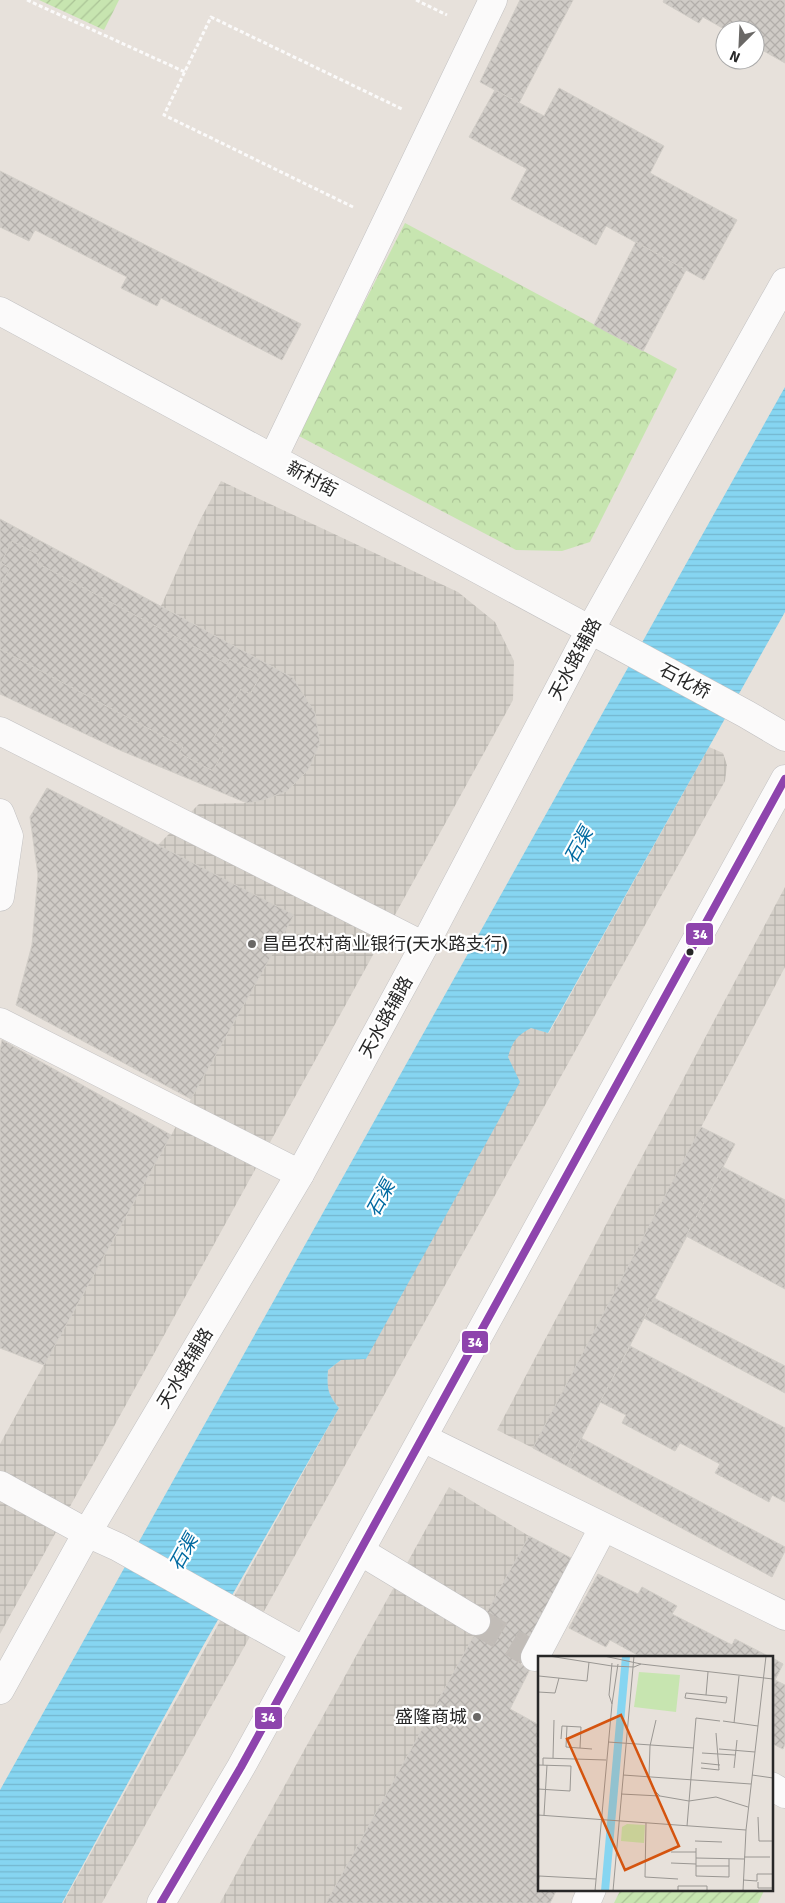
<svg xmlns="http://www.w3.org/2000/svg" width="785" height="1903" font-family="Signika,'Noto Sans SC',sans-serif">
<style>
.forest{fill:url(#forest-crowns)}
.garden{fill:url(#garden-furrows)}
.plaza{fill:url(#plaza-grid)}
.water{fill:url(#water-rules)}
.building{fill:url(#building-cross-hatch);stroke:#d1cdc7}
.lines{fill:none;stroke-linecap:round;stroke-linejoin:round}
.minor-tunnel{stroke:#c1bcb7;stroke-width:28;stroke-dasharray:28 14;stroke-linecap:butt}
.minor-casing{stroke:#c2c1c2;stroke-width:29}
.path{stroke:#fbfafa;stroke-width:3;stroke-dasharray:4 2.5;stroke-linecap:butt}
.minor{stroke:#fbfafa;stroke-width:28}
.bus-1-casing{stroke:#fff;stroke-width:11}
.bus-1{stroke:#8e44ad;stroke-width:8}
.poi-dot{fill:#6a6866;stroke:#fff;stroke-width:2}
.bus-dot{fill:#272727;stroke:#fff;stroke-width:2}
.labels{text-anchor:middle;stroke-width:4.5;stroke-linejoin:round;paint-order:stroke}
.street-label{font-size:18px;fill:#272727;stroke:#fff}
.poi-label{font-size:18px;fill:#272727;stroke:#fff;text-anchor:start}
.water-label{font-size:19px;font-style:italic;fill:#006aa1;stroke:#fff}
.inset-road{fill:none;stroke:#9a9793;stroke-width:1}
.view{fill:#d5540f;fill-opacity:0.15;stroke:#d5540f;stroke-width:2.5}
.inset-edge{fill:none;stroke:#272727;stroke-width:2.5}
.line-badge{stroke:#fff;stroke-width:2}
.badge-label{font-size:14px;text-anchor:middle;font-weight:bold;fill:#fff}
</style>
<defs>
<pattern id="forest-crowns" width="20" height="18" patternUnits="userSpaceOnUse" patternTransform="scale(1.25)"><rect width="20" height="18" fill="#c7e5b0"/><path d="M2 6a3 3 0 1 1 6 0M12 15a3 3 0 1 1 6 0" fill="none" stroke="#abc497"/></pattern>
<pattern id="garden-furrows" width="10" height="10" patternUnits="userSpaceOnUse" patternTransform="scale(1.25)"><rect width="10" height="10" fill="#c7e5b0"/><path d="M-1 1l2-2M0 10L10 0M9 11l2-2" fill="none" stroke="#abc497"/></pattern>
<pattern id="plaza-grid" width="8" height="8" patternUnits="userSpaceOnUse" patternTransform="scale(1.25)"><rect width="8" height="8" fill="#d5d0c9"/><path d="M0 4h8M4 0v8" fill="none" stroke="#b7b3ad"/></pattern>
<pattern id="water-rules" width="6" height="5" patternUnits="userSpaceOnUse" patternTransform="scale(1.25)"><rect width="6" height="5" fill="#86d5f1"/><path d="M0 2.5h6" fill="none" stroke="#74b7cf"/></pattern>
<pattern id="building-cross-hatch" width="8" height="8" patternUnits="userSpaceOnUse" patternTransform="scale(1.25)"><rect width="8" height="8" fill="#cfcbc6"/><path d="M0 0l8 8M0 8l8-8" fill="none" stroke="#b2aeaa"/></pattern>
</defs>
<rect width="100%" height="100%" fill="#e7e1db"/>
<polygon class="forest" points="405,223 677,369 590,542 562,551 516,550 297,435"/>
<g class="garden">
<polygon points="39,0 119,0 104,30"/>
<polygon points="621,1889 765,1889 758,1903 614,1903"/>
</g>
<g class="plaza">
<polygon points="221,481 458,592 495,622 514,661 513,700 0,1634 0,1444 293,915 158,845 199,804 247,803 263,800 287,791 308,770 320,743 315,713 293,678 161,606 200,520"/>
<polygon points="709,747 723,753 727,765 725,781 102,1903 63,1903 339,1408 331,1398 327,1388 328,1370 341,1360 366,1358 519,1082 507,1057 511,1044 519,1034 531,1027 549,1033"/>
<polygon points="785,887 785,967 533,1448 497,1430"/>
<polygon points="449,1487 529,1536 326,1903 220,1903"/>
</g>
<path class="water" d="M785,387v225l-237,421 -17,-5c-14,7 -19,14 -23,29l12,25 -154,277 -25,1 -13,10c-1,18 -1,23 11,38l-136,238 -141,257h-62v-113z"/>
<g class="building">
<polygon points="520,0 573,0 519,103 480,82"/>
<polygon points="664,0 785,0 785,63 755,46 755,30 726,30 703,17 699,23 663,2"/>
<polygon points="559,88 664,146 650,173 737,220 704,280 606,226 596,245 511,199 527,169 469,137 495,90 544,116"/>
<polygon points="0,171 301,324 282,360 161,298 157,306 121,288 127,277 35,230 29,241 0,227"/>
<polygon points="636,242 686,270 643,351 594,325"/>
<polygon points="0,519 293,678 315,713 320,743 308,770 287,791 263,800 247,803 122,751 0,694"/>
<polygon points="12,541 41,556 37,563 227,664 229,659 261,675 250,694 241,689 212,741 225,748 213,771 179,753 183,747 0,649 0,587 10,568 1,563"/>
<polygon points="47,788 294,915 191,1099 16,1005 32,945 38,875 30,817"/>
<polygon points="2,1040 171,1135 44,1365 0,1348 0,1051"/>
<polygon points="701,1127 735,1144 567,1466 533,1448"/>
<polygon points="723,1167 785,1200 785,1289 686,1236"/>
<polygon points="654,1298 785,1366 785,1393 644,1318"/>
<polygon points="630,1346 785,1428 785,1502 772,1495 769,1502 715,1473 720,1464 680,1443 675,1451 622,1423 626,1415 600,1402"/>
<polygon points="581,1438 785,1547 785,1551 772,1577 567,1466"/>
<polygon points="529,1536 571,1558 518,1663 530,1669 510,1709 539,1725 539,1889 557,1889 550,1903 326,1903"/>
<polygon points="598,1574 638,1594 642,1587 677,1606 672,1614 732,1645 735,1639 770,1657 641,1657 610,1640 606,1647 569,1628"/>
<polygon points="771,1657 783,1664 775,1680 785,1685 785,1744 783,1749 771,1743"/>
</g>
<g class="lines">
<polyline class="minor-tunnel" points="476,1621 528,1652"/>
<defs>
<g id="minor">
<polyline points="0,311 746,714 785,737"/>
<polyline points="273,458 493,0"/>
<polyline points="0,731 424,946"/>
<polyline points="0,813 9,836 0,897"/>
<polyline points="0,1022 300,1174"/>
<polyline points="423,1438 785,1616"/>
<polyline points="0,1485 87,1533 118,1547 304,1651"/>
<polyline points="360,1551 476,1621"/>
<polyline points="535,1657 603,1528"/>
<polyline points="0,1690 87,1533 300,1174 424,946 590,630 785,282"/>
<polyline points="771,1786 785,1794"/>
<polyline points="161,1903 241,1767 785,779"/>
<polyline points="586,1903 592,1889"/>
</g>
</defs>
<use href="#minor" class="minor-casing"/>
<g class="path">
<polyline points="27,0 185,72"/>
<polyline points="416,0 447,15"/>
<polyline points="353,207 164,115 211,17 402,109"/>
</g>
<use href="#minor" class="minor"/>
<defs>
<polyline id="bus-1" points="161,1903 241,1767 785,779"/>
</defs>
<use href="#bus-1" class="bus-1-casing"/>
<use href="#bus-1" class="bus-1"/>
</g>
<g class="poi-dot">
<circle cx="252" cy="944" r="5"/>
<circle cx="477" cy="1717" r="5"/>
</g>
<circle class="bus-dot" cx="690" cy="952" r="4.5"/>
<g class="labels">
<g class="street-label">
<text transform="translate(312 479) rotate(28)" y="6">新村街</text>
<text transform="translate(575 659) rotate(-62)" y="6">天水路辅路</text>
<text transform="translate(685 681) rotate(28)" y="6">石化桥</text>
<text transform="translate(386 1017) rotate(-61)" y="6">天水路辅路</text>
<text transform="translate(185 1368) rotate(-59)" y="6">天水路辅路</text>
</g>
<g class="poi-label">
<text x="262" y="950">昌邑农村商业银行(天水路支行)</text>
<text x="467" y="1723" text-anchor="end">盛隆商城</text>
</g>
<g class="water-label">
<text transform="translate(578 845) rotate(-61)" y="7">石渠</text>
<text transform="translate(380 1198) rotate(-61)" y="7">石渠</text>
<text transform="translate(183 1552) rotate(-61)" y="7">石渠</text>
</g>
</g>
<g transform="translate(538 1656)">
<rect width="235" height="235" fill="#e7e1db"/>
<path d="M101,16l41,3 -4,37 -42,-5z" fill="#c7e5b0"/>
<path d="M89,168l18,1 -1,18 -23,-2 1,-14z" fill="#c7e5b0"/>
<path d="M84,0h8l-21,235h-8z" fill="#86d5f1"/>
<path class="inset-road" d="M11,0l63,10 22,1 7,-3 -37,-8M103,8l132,15M1,20l48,5 2,-19M0,36l17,1 4,-15M168,39l21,2 -1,6 -41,-5 1,-5 20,2 2,-23M74,48l6,-40M74,48l-3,-9 3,-32M118,64l-6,26 -1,30 4,13 7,7 29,5 27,-4 32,10M185,65l35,5M196,67l5,-47M29,70l-1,21 26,2M23,83l1,-13 19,1 -1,21M70,86l86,6M181,93l36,3M164,97l33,2M15,102l1,-38M163,107l19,2M0,109l33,1 -1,25 -32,-2M5,109v-7l63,2M163,112l18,2 -3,-37M196,112l3,-28M85,119l128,9M214,119l21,3M83,138l39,2M0,159l208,15M6,159l3,-50M220,161l1,24h14M108,167l-1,54 33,2M149,170l9,-108 24,3M157,185l27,1M158,192v28l33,1v-11M133,196h25M206,201h26M158,202l48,1M133,207l25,1M158,210h33v-7M205,224l14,1v-7h16M220,226v6h15M0,228l1,-8 57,3M57,235l17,-187M75,235l21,-235M140,235v-5h29v5M205,235l3,-61 20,-174"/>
<path class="view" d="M83,59l58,131 -54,24 -58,-131z"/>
<rect width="235" height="235" class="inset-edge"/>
</g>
<g class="line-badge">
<rect x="685" y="922" width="29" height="24" rx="5" fill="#8e44ad"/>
<rect x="461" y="1330" width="28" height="24" rx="5" fill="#8e44ad"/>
<rect x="254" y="1706" width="29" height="24" rx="5" fill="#8e44ad"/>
</g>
<g class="badge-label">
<text x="700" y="939">34</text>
<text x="475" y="1347">34</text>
<text x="268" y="1722">34</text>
</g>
<g transform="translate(740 45) rotate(204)"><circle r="24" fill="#ffffff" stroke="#a9a9a9"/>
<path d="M0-4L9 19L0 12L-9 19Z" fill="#6a6866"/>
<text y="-8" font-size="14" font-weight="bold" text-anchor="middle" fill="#272727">N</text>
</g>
</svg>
